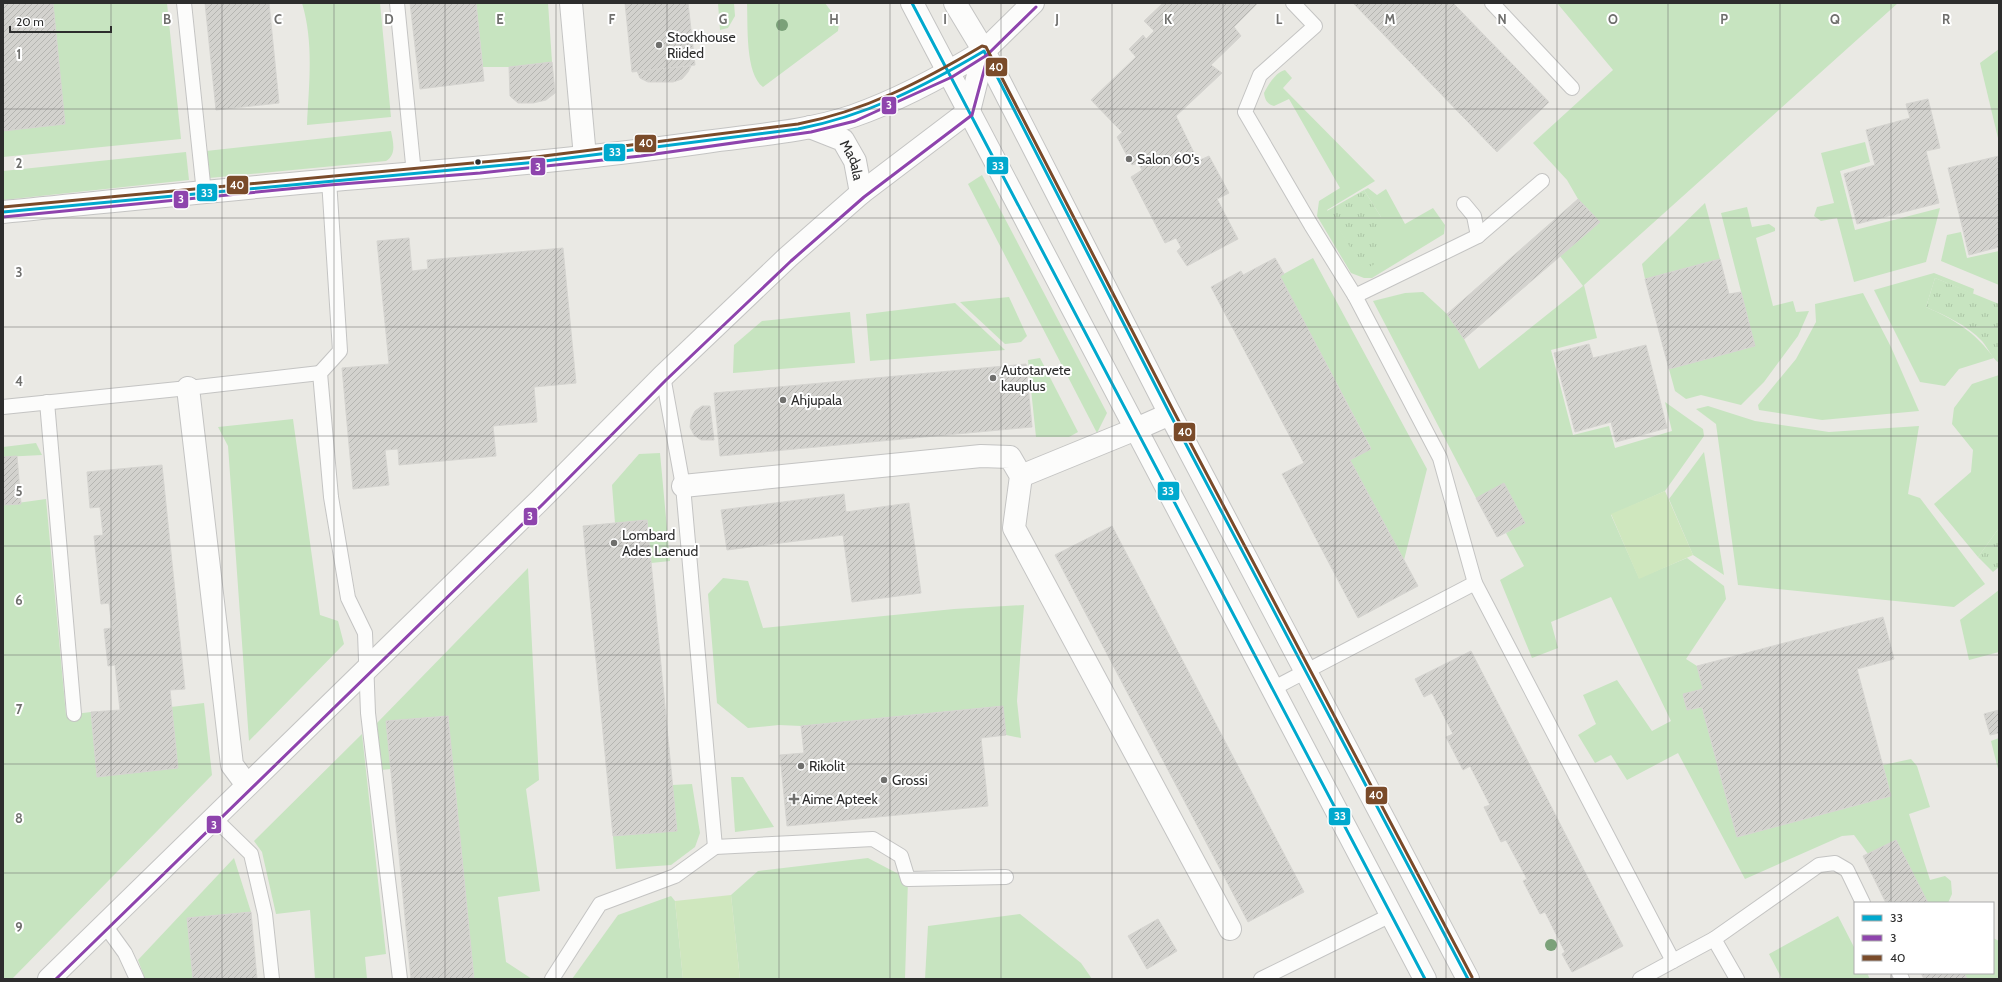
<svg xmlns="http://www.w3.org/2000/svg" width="2002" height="982" font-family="Cabin,sans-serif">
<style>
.grass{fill:#c7e4c0}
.park{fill:url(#park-tufts)}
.pitch{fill:#cfe7be}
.building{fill:url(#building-hatch);stroke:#d5d4d0}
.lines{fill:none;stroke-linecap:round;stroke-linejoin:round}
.lane-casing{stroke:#c4c4c3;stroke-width:16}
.street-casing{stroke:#c4c4c3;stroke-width:24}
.secondary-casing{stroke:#c4c4c3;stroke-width:24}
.lane{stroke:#fcfcfb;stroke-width:14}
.street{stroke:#fcfcfb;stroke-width:22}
.secondary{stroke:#fcfcfb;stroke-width:22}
.bus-1-casing{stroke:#fff;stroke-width:6}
.bus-2-casing{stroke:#fff;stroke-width:6}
.bus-3-casing{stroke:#fff;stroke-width:6}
.bus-1{stroke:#00a9ce;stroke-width:3}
.bus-2{stroke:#8e44ad;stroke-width:3}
.bus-3{stroke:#7a4b2a;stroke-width:3}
.tree{fill:#7ba179}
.grid{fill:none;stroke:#6f6f6d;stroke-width:1;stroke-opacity:0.55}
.poi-dot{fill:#6f6f6d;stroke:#fff;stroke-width:1.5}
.bus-dot{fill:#2d2d2d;stroke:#fff;stroke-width:1.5}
.labels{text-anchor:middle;stroke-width:4;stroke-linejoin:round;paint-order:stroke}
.poi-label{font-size:14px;fill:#2d2d2d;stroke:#fff;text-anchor:start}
.street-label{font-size:14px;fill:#2d2d2d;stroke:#fff}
.grid-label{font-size:13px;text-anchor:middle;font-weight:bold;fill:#6f6f6d;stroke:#fff;stroke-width:4;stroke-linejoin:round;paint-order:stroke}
.line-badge{stroke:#fff;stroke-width:1.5}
.badge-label{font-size:11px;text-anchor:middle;font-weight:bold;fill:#fff}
</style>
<defs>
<pattern id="park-tufts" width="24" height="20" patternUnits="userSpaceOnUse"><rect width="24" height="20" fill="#c7e4c0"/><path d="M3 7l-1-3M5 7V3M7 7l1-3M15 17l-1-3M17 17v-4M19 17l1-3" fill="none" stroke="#abc4a5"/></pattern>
<pattern id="building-hatch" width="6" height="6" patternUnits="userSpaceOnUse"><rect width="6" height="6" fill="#d3d2ce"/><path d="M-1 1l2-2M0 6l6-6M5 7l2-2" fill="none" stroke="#b5b5b1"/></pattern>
</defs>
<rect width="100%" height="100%" fill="#eae9e4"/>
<g class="grass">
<polygon points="53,3 167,3 181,139 3,157 3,130 65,124"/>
<path d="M302,3h78l11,114 -84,8c2,-41 7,-82 -5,-122z"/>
<polygon points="476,3 548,3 552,62 509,67 483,67"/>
<polygon points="718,3 734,3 735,16 728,28 720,30"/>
<path d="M747,3h78l14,19 -1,9 -75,56c-18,-13 -15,-62 -16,-84z"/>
<polygon points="1557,3 1898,3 1584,285 1597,338 1551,350 1573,435 1609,426 1615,448 1672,431 1665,402 1703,429 1704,436 1665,491 1611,515 1639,578 1687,558 1724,586 1726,599 1686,659 1697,666 1703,689 1683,695 1687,710 1702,707 1737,837 1891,796 1883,765 1911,759 1917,766 1930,807 1909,814 1930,880 1945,876 1951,881 1952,894 1948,903 1928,903 1896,840 1868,854 1854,835 1842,836 1745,879 1678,753 1627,780 1611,755 1595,763 1578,735 1596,724 1583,695 1617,680 1652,731 1671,721 1611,597 1551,622 1558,648 1532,658 1500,580 1524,566 1506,533 1524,523 1476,498 1373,301 1405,293 1423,292 1447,314 1464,339 1479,369 1583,286 1560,256 1600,222 1578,199 1567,180 1533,143 1613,70"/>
<polygon points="1999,49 1999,137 1998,138 1980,63"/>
<path d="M1285,70l7,8 -9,10 92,93 -48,29 37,58 17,-51 -17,-27 4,-2 9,7 9,-6 19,35 28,-16 12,17 -1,9 -72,44h-8l-13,-5 -34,-57 2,-15 21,-13 -51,-89 -15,7c-7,-2 -9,-6 -10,-13 4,-8 12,-21 21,-23z"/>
<path d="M391,131c2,11 6,23 -5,30l-177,17 -3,-27z"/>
<polygon points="1865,142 1870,162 1840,171 1855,230 1940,208 1926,262 1854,282 1837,218 1821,221 1814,216 1817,207 1834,203 1821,153"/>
<polygon points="186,152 189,180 3,200 3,171"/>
<polygon points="982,175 1107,413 1097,433 968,184"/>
<polygon points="1705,203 1720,259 1645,279 1642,264"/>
<polygon points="1747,207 1752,227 1769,224 1775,228 1775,231 1756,238 1773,306 1793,301 1796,312 1809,311 1798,336 1764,382 1741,405 1701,395 1686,399 1675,391 1669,369 1755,346 1721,213"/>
<polygon points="1961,232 1967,258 1999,251 1999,285 1941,261 1947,235"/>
<polygon points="1313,258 1427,469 1404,560 1350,460 1371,448 1280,276"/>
<path d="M1934,273l40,16 -1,5 -38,-16 -9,29c29,13 49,25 68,51l-35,11 -14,17 -25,-4 -46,-92z"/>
<polygon points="1863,293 1891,347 1919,411 1822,420 1759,410 1758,405 1796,359 1816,322 1815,304"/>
<polygon points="1009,297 1027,336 1021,342 1005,344 960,302"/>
<polygon points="955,303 1005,350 870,361 866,314"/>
<polygon points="850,312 855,363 733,373 734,345 762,321"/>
<polygon points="1040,358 1078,432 1069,437 1036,437 1028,360"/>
<polygon points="1999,375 1999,528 1978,557 1934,504 1971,472 1973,450 1952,424 1954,408 1972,384"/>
<polygon points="1708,406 1755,421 1829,432 1919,426 1908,494 1920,498 1985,584 1954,607 1738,585 1716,424 1696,409"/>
<polygon points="293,419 320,615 338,621 344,644 249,741 228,446 218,427"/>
<polygon points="36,443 42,455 3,457 3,447"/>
<polygon points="1704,452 1724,575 1693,555 1669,499"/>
<polygon points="660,453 670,561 651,563 647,520 615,523 612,485 639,454"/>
<polygon points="46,499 66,715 91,712 97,776 178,768 171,707 204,703 212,775 12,979 3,979 3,505"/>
<polygon points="528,568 539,780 526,789 540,891 498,897 506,962 532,979 474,979 448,716 386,721 391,769 381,770 377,723"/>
<polygon points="723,578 748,581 763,628 954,609 1024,605 1017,701 1021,738 1006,735 1002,706 801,726 779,725 748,728 717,703 708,594"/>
<polygon points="1999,590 1999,652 1969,660 1960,620"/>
<polygon points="362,734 386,954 365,957 367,979 315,979 310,910 276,914 262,852 254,841"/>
<polygon points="1999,738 1999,773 1991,741"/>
<polygon points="731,777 743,777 774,827 735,832"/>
<polygon points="692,784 700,833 695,847 671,865 616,869 613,836 677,830 672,785"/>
<polygon points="234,858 251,912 187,918 193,979 145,979 138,960"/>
<polygon points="868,858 908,879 905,979 740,979 731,895 758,871"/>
<polygon points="671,896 675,901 683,979 572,979 618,915"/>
<polygon points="1020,914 1081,963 1092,979 925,979 928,926"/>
<polygon points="1838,916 1855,949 1855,973 1867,973 1870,979 1782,979 1769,954"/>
<polygon points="1993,938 1999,941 1999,979 1967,979 1964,973 1993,973"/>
</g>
<g class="park">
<polygon points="1364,190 1381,217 1380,262 1364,269 1327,211"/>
<path d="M1935,278l64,26v59c-7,-5 -11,-15 -17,-22 -15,-16 -36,-25 -56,-34z"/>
<polygon points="1999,528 1999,567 1993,572 1978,557"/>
</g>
<g class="pitch">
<polygon points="1665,491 1693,555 1639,579 1611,514"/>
<polygon points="731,895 740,979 683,979 675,901"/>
</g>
<g class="building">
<polygon points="3,3 53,3 65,124 3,131"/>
<polygon points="205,3 269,3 279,103 216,110"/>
<polygon points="410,3 476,3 484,81 420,89"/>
<polygon points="625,3 688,3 695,65 632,72"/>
<polygon points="1163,3 1258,3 1234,27 1241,36 1211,65 1222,73 1176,116 1198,161 1209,156 1229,193 1217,199 1238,239 1187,266 1177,251 1181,247 1176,238 1165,243 1131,177 1142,170 1138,163 1132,165 1117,137 1122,132 1091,100 1136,57 1129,49 1143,35 1146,39 1154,31 1144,21"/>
<polygon points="1353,3 1453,3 1549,102 1497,152"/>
<polygon points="552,62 555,93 546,100 533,103 518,103 510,96 509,67"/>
<polygon points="691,66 688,72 682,79 673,82 648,82 640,78 637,71"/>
<polygon points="1928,99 1940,148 1926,151 1939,203 1857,224 1844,174 1875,165 1866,130 1910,118 1906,104"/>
<polygon points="1999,156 1999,247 1969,255 1948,168"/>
<polygon points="1578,199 1600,222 1464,339 1447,314"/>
<polygon points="409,238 412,271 428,269 427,260 563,248 576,383 534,387 537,422 493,426 496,456 399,465 398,449 385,450 389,485 353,489 342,368 389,364 377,241"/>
<polygon points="1275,258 1284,274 1280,276 1371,449 1350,460 1418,586 1358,618 1282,474 1304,463 1211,287 1241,271 1243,275"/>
<polygon points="1720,259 1729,294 1741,292 1755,346 1669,369 1645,279"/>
<polygon points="1589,344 1593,358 1646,345 1667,428 1616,442 1611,422 1575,432 1554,353"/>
<polygon points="1026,364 1032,427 720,456 714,393"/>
<polygon points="702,406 710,406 714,440 701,440 694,435 690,427 691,419 695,411"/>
<polygon points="17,456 21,504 3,505 3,457"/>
<polygon points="162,465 185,689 170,690 178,768 97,777 91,712 120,710 115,665 108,666 104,629 112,628 109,603 101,604 94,536 103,535 100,507 90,508 87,472"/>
<polygon points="1504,483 1525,523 1497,537 1476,498"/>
<polygon points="844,494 846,512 909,503 921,593 852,602 843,535 727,550 721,510"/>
<polygon points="647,520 677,831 613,836 583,526"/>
<polygon points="1112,526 1304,892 1248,922 1055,555"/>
<polygon points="1883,617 1894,659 1857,669 1891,796 1737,837 1702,707 1687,710 1683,694 1703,689 1697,666"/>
<polygon points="1471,651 1623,946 1572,972 1562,954 1565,952 1545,912 1540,914 1523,881 1527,879 1506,840 1501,842 1484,807 1490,805 1470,766 1463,770 1446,737 1453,734 1432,693 1424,697 1415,679"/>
<polygon points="1003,706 1006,735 981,738 988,806 787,826 780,755 804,753 801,726"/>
<polygon points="1999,710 1999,733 1990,735 1984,714"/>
<polygon points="448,716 474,979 411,979 386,721"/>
<polygon points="1896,840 1928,903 1886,903 1863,856"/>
<polygon points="251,912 257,979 193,979 187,918"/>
<polygon points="1158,919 1177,951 1147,969 1128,936"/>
<polygon points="1921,973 1964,973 1967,979 1924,979"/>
</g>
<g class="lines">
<defs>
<g id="lane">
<polyline points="184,3 204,193"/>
<polyline points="397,3 414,174"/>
<polyline points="1293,3 1315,26 1260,75 1245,112 1311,225 1355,296 1440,458 1475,583 1673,961 1714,939 1737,979"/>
<polyline points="1492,3 1572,88"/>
<polyline points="329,180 340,351 320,373 331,497 348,598 365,633 368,713 400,979"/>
<polyline points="1464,204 1474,216 1478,236"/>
<polyline points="1355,296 1478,236 1542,181"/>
<polyline points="663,376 683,486 715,847 873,839 901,856 908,879 1006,877"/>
<polyline points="47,402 74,714"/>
<polyline points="3,407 188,388 320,373"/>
<polyline points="1272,689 1475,583"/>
<polyline points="214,818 251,854 265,914 272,979"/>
<polyline points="104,924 125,953 137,979"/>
<polyline points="1714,939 1819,865 1835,863 1847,870 1863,903"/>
<polyline points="1899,973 1902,979"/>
<polyline points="552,979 600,904 675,876 715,847"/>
<polyline points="1261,979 1391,915"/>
<polyline points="1640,979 1673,961"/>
</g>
<g id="street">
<polyline points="571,3 585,157"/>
<path id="s1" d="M810,127l33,13 12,21 6,32"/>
<path d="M3,212c122,-12 244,-25 366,-35 112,-9 224,-19 336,-35 49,-7 101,-10 148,-26 46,-16 90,-40 131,-65"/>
<polyline points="188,388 232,765 247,785"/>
<polyline points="1021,476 1136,429 1170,414"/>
<polyline points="683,486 981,456 1010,457 1021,476 1014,528 1230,929"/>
<polyline points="49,979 540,500 663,376 788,257 861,193 969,111 984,51"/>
</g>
<g id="secondary">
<polyline points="912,3 1425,979"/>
<polyline points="955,3 984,51 1170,414 1468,979"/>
<polyline points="984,51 1033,3"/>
</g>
</defs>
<use href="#lane" class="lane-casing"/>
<use href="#street" class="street-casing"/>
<use href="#secondary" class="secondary-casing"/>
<use href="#lane" class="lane"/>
<use href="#street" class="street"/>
<use href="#secondary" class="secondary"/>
<defs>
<g id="bus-1">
<polyline points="912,3 1425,979"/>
<path d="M3,212l534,-50 261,-33c68,-13 127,-43 186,-78l186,363 298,565"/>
</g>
<g id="bus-2">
<polyline points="3,217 329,185 480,173 641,156 811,132 855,121 952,77 987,55 1036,7"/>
<polyline points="56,979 543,504 666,380 791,261 864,197 972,115 989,52"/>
</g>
<path id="bus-3" d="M3,207l533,-50 262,-33c67,-13 125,-43 184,-78l4,1 188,365 298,565"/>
</defs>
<use href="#bus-1" class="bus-1-casing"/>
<use href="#bus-2" class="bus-2-casing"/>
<use href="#bus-3" class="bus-3-casing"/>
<use href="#bus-1" class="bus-1"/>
<use href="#bus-2" class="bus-2"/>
<use href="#bus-3" class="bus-3"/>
</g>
<g class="tree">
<circle cx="782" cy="25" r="6"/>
<circle cx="1551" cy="945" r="6"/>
</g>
<path class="grid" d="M111,3v976M222,3v976M334,3v976M445,3v976M556,3v976M667,3v976M779,3v976M890,3v976M1001,3v976M1112,3v976M1223,3v976M1335,3v976M1446,3v976M1557,3v976M1668,3v976M1780,3v976M1891,3v900M3,109h1996M3,218h1996M3,327h1996M3,436h1996M3,546h1996M3,655h1996M3,764h1996M3,873h1996M1891,973v6"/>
<g class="poi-dot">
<circle cx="659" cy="45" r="4"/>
<circle cx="1129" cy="159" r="4"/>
<circle cx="993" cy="378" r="4"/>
<circle cx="783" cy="400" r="4"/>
<circle cx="614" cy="543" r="4"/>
<circle cx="801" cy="766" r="4"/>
<circle cx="884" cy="780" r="4"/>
<path d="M792 793h4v4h4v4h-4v4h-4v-4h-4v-4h4z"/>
</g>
<circle class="bus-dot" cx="478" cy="162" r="3.5"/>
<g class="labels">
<g class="poi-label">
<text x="667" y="42">Stockhouse<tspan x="667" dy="16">Riided</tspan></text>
<text x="1137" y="164">Salon 60's</text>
<text x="1001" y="375">Autotarvete<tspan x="1001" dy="16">kauplus</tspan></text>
<text x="791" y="405">Ahjupala</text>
<text x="622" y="540">Lombard<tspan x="622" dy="16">Ades Laenud</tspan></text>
<text x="809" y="771">Rikolit</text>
<text x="892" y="785">Grossi</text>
<text x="802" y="804">Aime Apteek</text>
</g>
<g class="street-label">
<text dy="5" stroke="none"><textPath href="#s1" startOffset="58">Madala</textPath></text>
</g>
</g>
<g class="grid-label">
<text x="167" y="24">B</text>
<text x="278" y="24">C</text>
<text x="389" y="24">D</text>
<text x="500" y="24">E</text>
<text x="612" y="24">F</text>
<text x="723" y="24">G</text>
<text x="834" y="24">H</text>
<text x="945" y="24">I</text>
<text x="1057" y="24">J</text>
<text x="1168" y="24">K</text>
<text x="1279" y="24">L</text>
<text x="1390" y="24">M</text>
<text x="1502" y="24">N</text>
<text x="1613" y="24">O</text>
<text x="1724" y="24">P</text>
<text x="1835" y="24">Q</text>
<text x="1946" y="24">R</text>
<text x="19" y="59">1</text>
<text x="19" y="168">2</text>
<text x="19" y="277">3</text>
<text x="19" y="386">4</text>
<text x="19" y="496">5</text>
<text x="19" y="605">6</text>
<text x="19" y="714">7</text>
<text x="19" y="823">8</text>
<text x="19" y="932">9</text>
</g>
<g class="line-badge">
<rect x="985" y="57" width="23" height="20" rx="4" fill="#7a4b2a"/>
<rect x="881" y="96" width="16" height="19" rx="4" fill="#8e44ad"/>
<rect x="634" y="134" width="23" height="19" rx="4" fill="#7a4b2a"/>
<rect x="603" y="143" width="23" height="19" rx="4" fill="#00a9ce"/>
<rect x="986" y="156" width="23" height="19" rx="4" fill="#00a9ce"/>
<rect x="530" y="157" width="16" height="19" rx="4" fill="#8e44ad"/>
<rect x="226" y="175" width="23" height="20" rx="4" fill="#7a4b2a"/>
<rect x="196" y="183" width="22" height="19" rx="4" fill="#00a9ce"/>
<rect x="173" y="190" width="16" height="19" rx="4" fill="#8e44ad"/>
<rect x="1173" y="422" width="23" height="20" rx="4" fill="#7a4b2a"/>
<rect x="1157" y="481" width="23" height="20" rx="4" fill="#00a9ce"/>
<rect x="523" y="507" width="15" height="19" rx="4" fill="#8e44ad"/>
<rect x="1365" y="786" width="23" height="19" rx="4" fill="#7a4b2a"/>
<rect x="1328" y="807" width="23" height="19" rx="4" fill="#00a9ce"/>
<rect x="206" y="815" width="16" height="19" rx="4" fill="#8e44ad"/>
</g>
<g class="badge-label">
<text x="996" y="71">40</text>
<text x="889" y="109">3</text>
<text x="646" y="147">40</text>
<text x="615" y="156">33</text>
<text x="998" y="170">33</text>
<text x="538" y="171">3</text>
<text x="237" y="189">40</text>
<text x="207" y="197">33</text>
<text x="181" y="203">3</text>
<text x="1185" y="436">40</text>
<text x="1168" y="495">33</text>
<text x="530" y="520">3</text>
<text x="1376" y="799">40</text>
<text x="1340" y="820">33</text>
<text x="214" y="829">3</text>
</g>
<rect width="2002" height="982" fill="none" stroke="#2d2d2d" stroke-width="8"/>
<rect x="1854" y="902" width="140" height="72" fill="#ffffff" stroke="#ababab"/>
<rect x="1862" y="915" width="20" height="6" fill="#00a9ce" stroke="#ababab"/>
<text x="1890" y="922" font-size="12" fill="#2d2d2d">33</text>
<rect x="1862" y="935" width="20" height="6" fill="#8e44ad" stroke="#ababab"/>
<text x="1890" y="942" font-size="12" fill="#2d2d2d">3</text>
<rect x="1862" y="955" width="20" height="6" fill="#7a4b2a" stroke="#ababab"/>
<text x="1890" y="962" font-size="12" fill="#2d2d2d">40</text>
<path d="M10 26v6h101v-6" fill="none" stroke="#2d2d2d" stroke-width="2"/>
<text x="16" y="26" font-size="12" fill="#2d2d2d" stroke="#ffffff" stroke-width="3" paint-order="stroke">20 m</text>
</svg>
